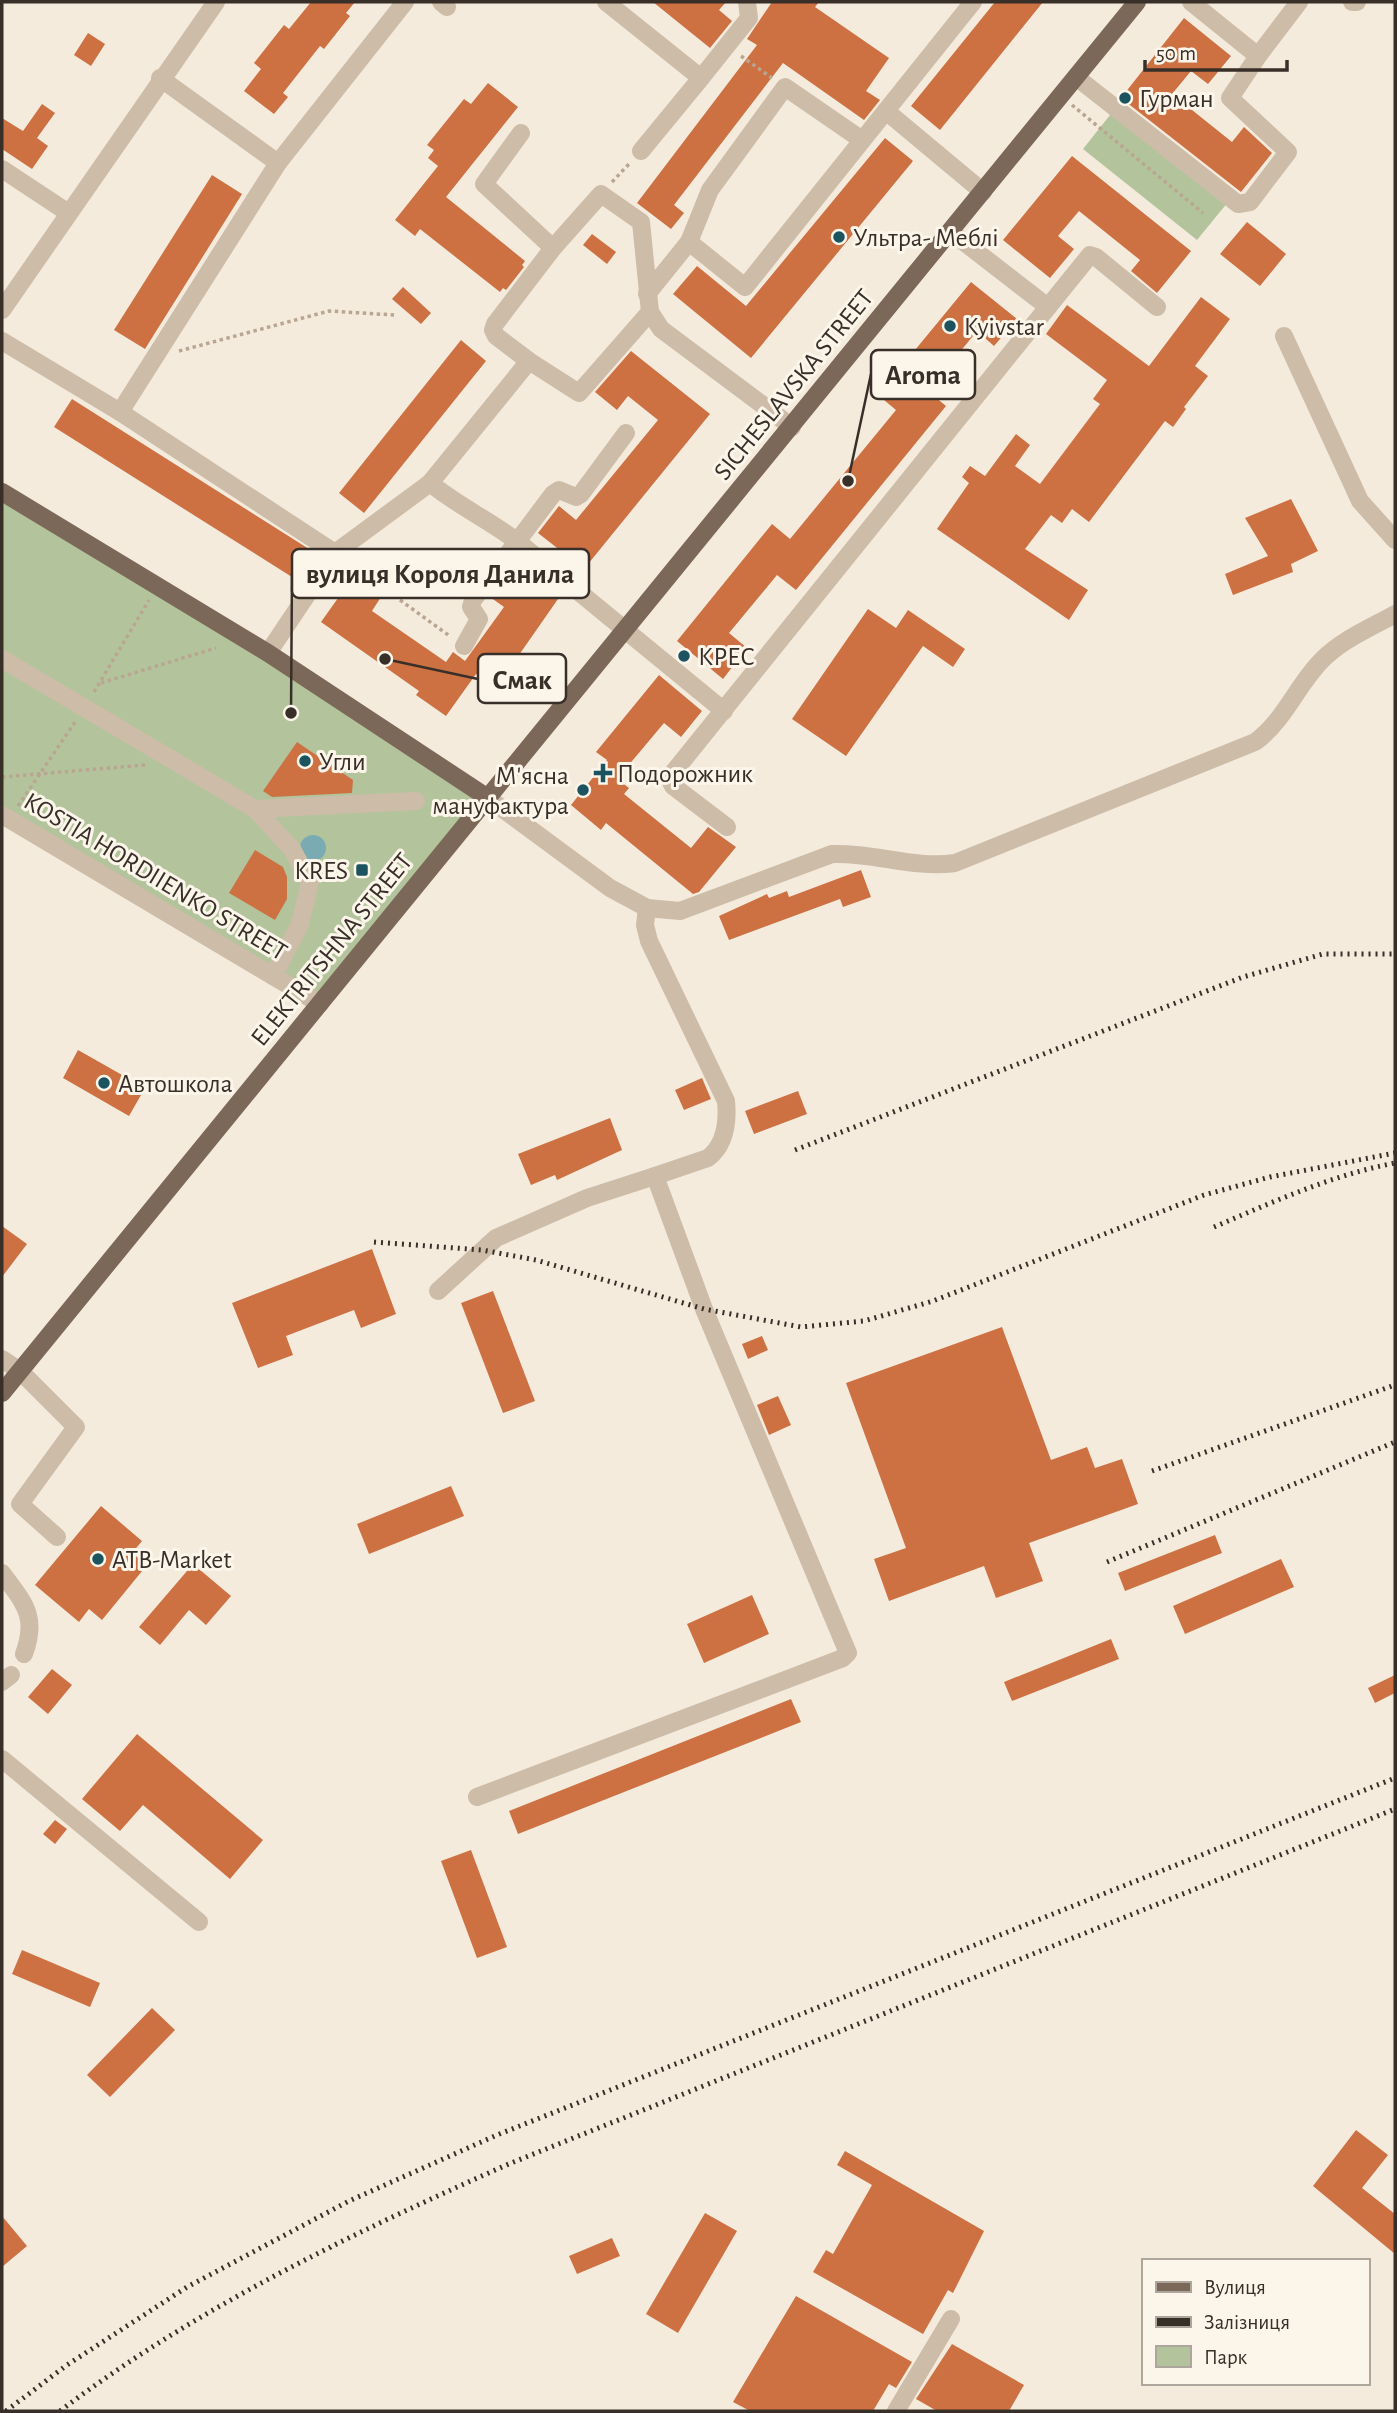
<svg xmlns="http://www.w3.org/2000/svg" width="1397" height="2413" font-family="'Alegreya Sans',sans-serif">
<style>
.green{fill:#b3c49c}
.water{fill:#7aabb3}
.building{fill:#cd7143}
.lines{fill:none;stroke-linecap:round;stroke-linejoin:round}
.path{stroke:#b9a692;stroke-width:3.5;stroke-dasharray:3.5 3.5;stroke-linecap:butt}
.minor{stroke:#cdbca8;stroke-width:18}
.major{stroke:#7c6859;stroke-width:18}
.rail{stroke:#392f29;stroke-width:5;stroke-dasharray:2 5;stroke-linecap:butt}
.poi-dot{fill:#1b535e;stroke:#fbf5ea;stroke-width:2.5}
.labels{text-anchor:middle;stroke-width:6;stroke-linejoin:round;paint-order:stroke}
.poi-label{font-size:26px;fill:#392f29;stroke:#fbf5ea;text-anchor:start}
.street-label{font-size:26px;fill:#392f29;stroke:#fbf5ea}
.leader{fill:none;stroke:#392f29;stroke-width:2.5}
.callout-dot{fill:#392f29;stroke:#fbf5ea;stroke-width:2.5}
.callout{fill:#fbf5ea;stroke:#392f29;stroke-width:2.5}
.callout-label{font-size:28px;text-anchor:middle;font-weight:bold;fill:#392f29}
</style>
<rect width="100%" height="100%" fill="#f4ebdd"/>
<g class="green">
<polygon points="1114,110 1228,202 1197,240 1083,149"/>
<polygon points="2,492 488,798 320,1004 2,815"/>
</g>
<circle class="water" cx="313" cy="848" r="13"/>
<g class="building">
<polygon points="311,2 355,2 346,13 350,16 324,49 320,46 283,93 288,97 274,114 244,91 261,69 254,63 284,25 289,29"/>
<polygon points="653,2 726,2 719,10 732,21 710,48"/>
<polygon points="772,2 819,2 815,7 889,58 866,91 880,100 864,120 783,63 674,205 684,213 671,229 637,203 757,45 747,39"/>
<polygon points="995,2 1043,2 940,130 911,106"/>
<polygon points="1184,18 1231,56 1208,84 1191,71 1172,94 1232,142 1244,127 1272,153 1241,192 1121,98"/>
<polygon points="88,33 105,44 91,66 74,55"/>
<polygon points="488,83 518,107 446,197 525,261 522,265 524,267 506,290 503,288 500,292 420,229 415,236 395,220 438,166 428,158 434,150 427,145 464,99 471,104"/>
<polygon points="42,104 55,113 37,138 48,146 32,169 2,149 2,118 23,131"/>
<polygon points="885,138 913,161 751,358 673,294 697,266 746,306"/>
<polygon points="1072,156 1191,251 1157,293 1131,271 1140,260 1079,211 1058,236 1074,249 1050,278 1003,240"/>
<polygon points="212,175 242,194 145,349 114,330"/>
<polygon points="1247,222 1286,254 1260,286 1220,254"/>
<polygon points="592,234 616,252 607,264 583,245"/>
<polygon points="971,282 1017,319 994,346 977,331 928,391 946,406 796,590 777,575 729,633 747,648 723,679 677,641 772,524 790,539 896,410 878,395"/>
<polygon points="403,287 431,313 421,324 392,299"/>
<polygon points="1201,297 1230,319 1195,366 1208,376 1184,407 1186,409 1173,427 1165,421 1089,522 1072,509 1062,523 1051,515 1025,549 1088,590 1069,620 937,529 969,483 962,477 970,466 985,476 1016,434 1030,445 1015,466 1040,484 1100,404 1093,399 1107,380 1046,334 1067,305 1149,366"/>
<polygon points="461,340 486,361 364,513 339,493"/>
<polygon points="631,351 710,414 584,569 538,533 559,506 576,520 658,420 628,396 617,410 595,392"/>
<polygon points="72,399 309,549 292,577 54,427"/>
<polygon points="1291,499 1318,551 1291,564 1293,572 1233,595 1225,574 1268,556 1245,518"/>
<polygon points="512,567 558,599 496,688 476,674 446,716 416,695 419,691 321,622 353,577 381,597 372,611 446,662 453,652 465,661 504,607 490,597"/>
<polygon points="868,609 896,628 908,610 965,649 953,667 923,646 846,756 792,719"/>
<polygon points="659,675 702,711 681,737 664,723 617,779 629,788 624,794 691,848 708,827 736,847 699,892 693,894 606,823 601,830 571,805 607,760 596,752"/>
<polygon points="297,742 353,780 352,793 272,797 263,791"/>
<polygon points="255,850 283,867 287,877 287,899 275,920 229,893"/>
<polygon points="861,870 871,897 843,907 840,899 729,940 719,916 767,894 769,898 787,891 789,897"/>
<polygon points="78,1050 145,1088 129,1116 63,1078"/>
<polygon points="702,1078 711,1099 684,1110 675,1090"/>
<polygon points="798,1091 807,1114 754,1134 745,1111"/>
<polygon points="610,1118 622,1150 557,1180 555,1175 531,1185 518,1154"/>
<polygon points="2,1226 27,1244 2,1277"/>
<polygon points="372,1249 396,1314 361,1328 354,1310 286,1336 293,1355 258,1368 232,1303"/>
<polygon points="493,1291 535,1401 503,1413 461,1303"/>
<polygon points="1002,1327 1051,1460 1087,1447 1095,1468 1122,1459 1138,1504 1029,1543 1043,1581 996,1598 984,1566 889,1601 874,1559 906,1548 846,1383"/>
<polygon points="762,1336 768,1350 748,1359 742,1344"/>
<polygon points="778,1396 791,1425 769,1435 757,1405"/>
<polygon points="451,1486 464,1516 369,1554 357,1524"/>
<polygon points="101,1506 142,1541 132,1553 147,1565 102,1620 89,1609 79,1622 35,1585"/>
<polygon points="1215,1535 1222,1553 1125,1591 1118,1573"/>
<polygon points="1281,1559 1294,1587 1185,1634 1173,1606"/>
<polygon points="193,1564 231,1596 206,1625 189,1610 160,1645 139,1627"/>
<polygon points="752,1595 769,1634 704,1663 687,1624"/>
<polygon points="1111,1639 1119,1659 1012,1701 1004,1682"/>
<polygon points="52,1669 72,1685 48,1714 28,1697"/>
<polygon points="1395,1675 1395,1693 1375,1703 1368,1688"/>
<polygon points="791,1699 801,1722 518,1834 509,1811"/>
<polygon points="137,1734 263,1840 230,1879 143,1805 120,1831 82,1799"/>
<polygon points="55,1820 67,1829 55,1844 43,1834"/>
<polygon points="471,1850 507,1947 477,1958 441,1861"/>
<polygon points="22,1950 100,1983 90,2007 12,1974"/>
<polygon points="152,2008 175,2030 110,2097 87,2075"/>
<polygon points="1356,2130 1388,2155 1362,2188 1395,2214 1395,2254 1313,2186"/>
<polygon points="845,2151 984,2231 953,2293 948,2290 923,2334 813,2272 826,2250 833,2254 872,2185 837,2165"/>
<polygon points="705,2213 737,2231 678,2333 646,2314"/>
<polygon points="2,2216 27,2246 2,2267"/>
<polygon points="612,2238 620,2256 577,2274 569,2256"/>
<polygon points="796,2296 912,2362 896,2388 889,2384 873,2411 750,2411 733,2402"/>
<polygon points="952,2344 1024,2385 1009,2411 937,2411 916,2399"/>
</g>
<g class="lines">
<g class="path">
<polyline points="741,56 772,78"/>
<polyline points="1072,105 1203,213"/>
<polyline points="612,182 629,164"/>
<polyline points="179,351 329,311 394,315"/>
<polyline points="349,563 451,637"/>
<polyline points="101,683 216,648"/>
<polyline points="94,692 149,600"/>
<polyline points="2,777 145,765"/>
<polyline points="18,806 75,722"/>
</g>
<g class="minor">
<polyline points="441,2 447,7"/>
<polyline points="606,2 701,78 641,151"/>
<polyline points="1352,2 1357,2"/>
<polyline points="1258,56 1299,2"/>
<polyline points="1076,77 1238,204 1250,202 1288,152 1230,98 1258,56 1191,2"/>
<polyline points="160,78 278,163 405,2"/>
<polyline points="701,78 749,18 747,2"/>
<polyline points="886,111 983,192"/>
<polyline points="521,133 484,184 553,248"/>
<polyline points="2,169 67,212"/>
<polyline points="951,232 1048,307 1090,255 1096,257 1157,307"/>
<polyline points="689,242 710,190 785,87 862,140"/>
<polyline points="647,294 689,242 745,287 973,2"/>
<polyline points="2,310 216,2"/>
<polyline points="1284,336 1360,501 1395,540"/>
<polyline points="2,341 120,412"/>
<polyline points="529,361 579,393 650,312"/>
<polyline points="335,553 430,483"/>
<polyline points="464,646 479,619 471,607 473,600 553,494 559,490 576,497 581,494 626,433"/>
<polyline points="268,653 335,553 120,412 278,163"/>
<polyline points="2,659 255,809 416,801"/>
<path d="M724,711l-206,-169c-29,-22 -60,-36 -88,-59l99,-122 -33,-25 -3,-6 2,-6 58,-76 48,-54 40,28 9,90 11,17 131,98"/>
<path d="M488,798l122,90 37,20 33,3 152,-57c41,-2 82,15 123,9l300,-121c29,-21 41,-55 66,-81 20,-21 49,-33 74,-47"/>
<polyline points="255,809 292,849 310,882 300,924 273,976"/>
<polyline points="2,815 320,1004"/>
<polyline points="727,827 673,786 670,780 672,774 1048,307"/>
<polyline points="438,1291 496,1238 587,1198 655,1176"/>
<polyline points="2,1359 20,1371 76,1427 20,1504 57,1537"/>
<path d="M2,1573c22,30 36,43 22,81"/>
<polyline points="2,1682 11,1675"/>
<polyline points="2,1759 199,1922"/>
<path d="M477,1797l366,-139 5,-5 -144,-344 -49,-133 53,-18c18,-14 20,-36 18,-57l-77,-160 -4,-16 2,-17"/>
<polyline points="896,2411 951,2319"/>
</g>
<g class="major">
<polyline points="2,492 268,653 488,798"/>
<polyline points="2,1393 1137,2"/>
</g>
<g class="rail">
<polyline points="795,1150 1243,977 1323,954 1395,954"/>
<path d="M1214,1227c59,-25 118,-52 181,-64"/>
<polyline points="374,1242 482,1250 536,1260 704,1309 801,1327 864,1321 933,1301 1204,1195 1270,1177 1395,1153"/>
<polyline points="1152,1471 1395,1385"/>
<polyline points="1107,1562 1395,1442"/>
<polyline points="6,2411 67,2365 187,2287 349,2201 497,2135 1395,1778"/>
<path d="M60,2411c137,-104 295,-179 451,-248l884,-354"/>
</g>
</g>
<g class="poi-dot">
<circle cx="1125" cy="98" r="7"/>
<circle cx="839" cy="237" r="7"/>
<circle cx="950" cy="326" r="7"/>
<circle cx="684" cy="656" r="7"/>
<circle cx="305" cy="761" r="7"/>
<path d="M599.5 762.5h7v7h7v7h-7v7h-7v-7h-7v-7h7z"/>
<circle cx="583" cy="790" r="7"/>
<rect x="355" y="863" width="14" height="14" rx="3.5"/>
<circle cx="104" cy="1083" r="7"/>
<circle cx="98" cy="1559" r="7"/>
</g>
<g class="labels">
<g class="poi-label">
<text x="1139" y="107">Гурман</text>
<text x="853" y="246">Ультра- Меблі</text>
<text x="964" y="335">Kyivstar</text>
<text x="698" y="665">КРЕС</text>
<text x="319" y="770">Угли</text>
<text x="617" y="782">Подорожник</text>
<text x="569" y="784" text-anchor="end">М'ясна<tspan x="569" dy="30">мануфактура</tspan></text>
<text x="348" y="879" text-anchor="end">KRES</text>
<text x="118" y="1092">Автошкола</text>
<text x="112" y="1568">ATB-Market</text>
</g>
<g class="street-label">
<text transform="translate(793 384) rotate(-51)" y="9">SICHESLAVSKA STREET</text>
<text transform="translate(156 876) rotate(31)" y="9">KOSTIA HORDIIENKO STREET</text>
<text transform="translate(331 949) rotate(-51)" y="9">ELEKTRITSHNA STREET</text>
</g>
</g>
<path class="leader" d="M848 481L871 374M291 713L292 573M385 659L478 679"/>
<g class="callout-dot">
<circle cx="848" cy="481" r="7"/>
<circle cx="291" cy="713" r="7"/>
<circle cx="385" cy="659" r="7"/>
</g>
<g class="callout">
<rect x="871" y="350" width="104" height="49" rx="7"/>
<rect x="292" y="549" width="297" height="49" rx="7"/>
<rect x="478" y="654" width="88" height="49" rx="7"/>
</g>
<g class="callout-label">
<text x="923" y="384">Aroma</text>
<text x="440" y="583">вулиця Короля Данила</text>
<text x="522" y="689">Смак</text>
</g>
<rect width="1397" height="2413" fill="none" stroke="#392f29" stroke-width="7"/>
<rect x="1142" y="2259" width="228" height="126" fill="#fbf5ea" stroke="#ada69d" stroke-width="2"/>
<rect x="1156" y="2282" width="35" height="10" fill="#7c6859" stroke="#ada69d" stroke-width="2"/>
<text x="1204" y="2294" font-size="21" fill="#392f29">Вулиця</text>
<rect x="1156" y="2317" width="35" height="10" fill="#392f29" stroke="#ada69d" stroke-width="2"/>
<text x="1204" y="2329" font-size="21" fill="#392f29">Залізниця</text>
<rect x="1156" y="2346" width="35" height="21" fill="#b3c49c" stroke="#ada69d" stroke-width="2"/>
<text x="1204" y="2364" font-size="21" fill="#392f29">Парк</text>
<path d="M1145 60v10h142v-10" fill="none" stroke="#392f29" stroke-width="3.5"/>
<text x="1156" y="60" font-size="21" fill="#392f29" stroke="#fbf5ea" stroke-width="5" paint-order="stroke">50 m</text>
</svg>
